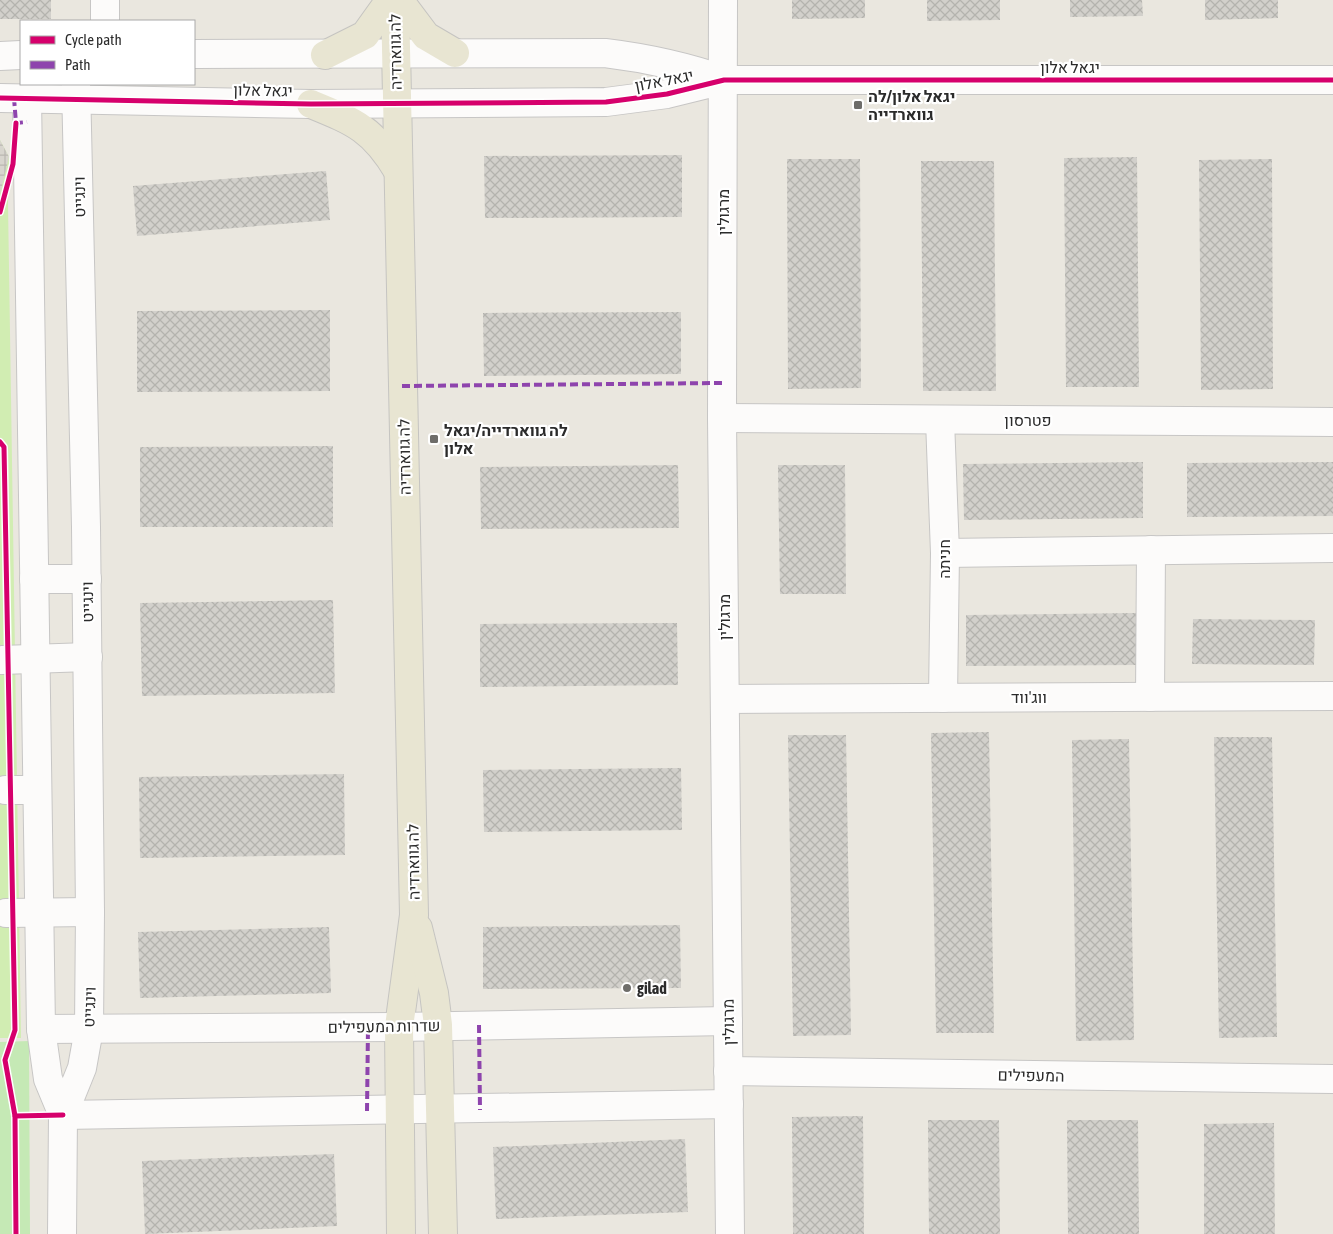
<svg xmlns="http://www.w3.org/2000/svg" width="1333" height="1234" font-family="'Asap Condensed',Heebo,sans-serif">
<style>
.park{fill:#c5e9b5}
.pitch{fill:#d1edb2}
.plaza{fill:url(#plaza-grid)}
.building{fill:url(#building-cross-hatch)}
.lines{fill:none;stroke-linecap:round;stroke-linejoin:round}
.minor-casing{stroke:#c7c6c5;stroke-width:30}
.major-casing{stroke:#c5c4c1;stroke-width:30}
.minor{stroke:#fcfbfa;stroke-width:28}
.major{stroke:#e8e5d2;stroke-width:28}
.quiet{stroke:#8e44ad;stroke-width:4;stroke-dasharray:8 4;stroke-linecap:butt}
.cycleway-casing{stroke:#fff;stroke-width:8}
.cycleway{stroke:#d6006c;stroke-width:5}
.poi-dot{fill:#6e6d6a;stroke:#fff;stroke-width:2}
.labels{text-anchor:middle;stroke-width:4.5;stroke-linejoin:round;paint-order:stroke}
.street-label{font-size:16px;fill:#2b2b2b;stroke:#fff}
.poi-label{font-size:16px;font-weight:bold;fill:#2b2b2b;stroke:#fff;text-anchor:start}
</style>
<defs>
<pattern id="plaza-grid" width="8" height="8" patternUnits="userSpaceOnUse" patternTransform="scale(1.25)"><rect width="8" height="8" fill="#d8d5ce"/><path d="M0 4h8M4 0v8" fill="none" stroke="#bab7b1"/></pattern>
<pattern id="building-cross-hatch" width="8" height="8" patternUnits="userSpaceOnUse" patternTransform="scale(1.25)"><rect width="8" height="8" fill="#d2d0cb"/><path d="M0 0l8 8M0 8l8-8" fill="none" stroke="#b4b3ae"/></pattern>
</defs>
<rect width="100%" height="100%" fill="#eae7df"/>
<polygon class="park" points="29,1041 30,1234 0,1234 0,1042"/>
<polygon class="pitch" points="0,140 9,157 8,204 21,1038 0,1038"/>
<polygon class="plaza" points="0,140 9,157 0,194"/>
<g class="building">
<rect x="0" y="0" width="51" height="19"/>
<polygon points="792,0 865,0 865,18 792,19"/>
<polygon points="927,0 1000,0 1000,20 927,21"/>
<polygon points="1070,0 1142,0 1143,16 1070,17"/>
<polygon points="1205,0 1278,0 1278,18 1205,20"/>
<polygon points="682,155 682,217 485,218 484,156"/>
<polygon points="1137,157 1139,387 1066,387 1064,158"/>
<polygon points="787,159 860,159 861,388 788,389"/>
<polygon points="1272,159 1273,389 1201,390 1199,160"/>
<polygon points="921,161 994,161 996,391 923,391"/>
<polygon points="326,171 330,220 137,236 133,186"/>
<polygon points="330,310 330,391 137,392 137,311"/>
<polygon points="681,312 681,374 484,376 483,313"/>
<polygon points="333,446 333,527 140,527 140,447"/>
<polygon points="1143,462 1143,518 964,520 963,464"/>
<polygon points="1333,462 1333,516 1187,517 1187,463"/>
<polygon points="678,465 679,528 481,529 480,467"/>
<polygon points="778,465 845,465 846,594 780,594"/>
<polygon points="333,600 335,693 142,696 140,603"/>
<polygon points="1136,613 1137,665 966,666 966,615"/>
<polygon points="1193,619 1315,620 1314,665 1192,664"/>
<polygon points="677,623 678,685 480,687 480,624"/>
<polygon points="989,732 994,1033 936,1033 931,733"/>
<polygon points="788,735 846,735 851,1035 793,1036"/>
<polygon points="1214,737 1272,737 1277,1037 1219,1038"/>
<polygon points="1129,739 1134,1040 1076,1041 1072,740"/>
<polygon points="681,768 682,830 484,832 483,770"/>
<polygon points="344,774 345,855 140,858 139,777"/>
<polygon points="680,925 681,988 483,989 483,927"/>
<polygon points="329,927 331,993 140,998 138,932"/>
<polygon points="863,1116 864,1234 793,1234 792,1117"/>
<polygon points="928,1120 999,1120 1000,1234 929,1234"/>
<polygon points="1067,1120 1138,1120 1139,1234 1068,1234"/>
<polygon points="1274,1123 1275,1234 1204,1234 1204,1124"/>
<polygon points="685,1139 688,1212 496,1219 493,1147"/>
<polygon points="334,1154 337,1226 145,1234 142,1161"/>
</g>
<g class="lines">
<defs>
<g id="minor">
<polyline points="105,0 105,21"/>
<polyline points="723,0 722,418 730,1234"/>
<path d="M194,54l411,-1c41,5 79,13 119,27"/>
<polyline points="0,56 21,55"/>
<polyline points="27,97 41,1029 48,1079 63,1115"/>
<polyline points="0,98 311,104 606,102 667,94 724,80 1333,80"/>
<polyline points="722,418 1333,422"/>
<polyline points="940,420 945,553 943,698"/>
<polyline points="945,553 1333,548"/>
<polyline points="34,579 87,579"/>
<polyline points="2,660 88,657"/>
<polyline points="1150,697 1151,550"/>
<polyline points="725,699 1333,696"/>
<polyline points="5,790 37,790"/>
<polyline points="6,913 90,912"/>
<polyline points="41,1029 399,1027 728,1021"/>
<polyline points="728,1071 1333,1079"/>
<polyline points="63,1115 729,1104"/>
<polyline points="62,1234 63,1115 82,1068 89,1029 90,912 86,527 76,84"/>
</g>
<g id="major">
<polyline points="395,0 414,915 399,1027 401,1234"/>
<polyline points="399,0 426,36 455,53"/>
<polyline points="325,55 365,35 390,0"/>
<path d="M311,104c44,18 62,25 87,67"/>
<polyline points="418,928 434,993 438,1025 443,1234"/>
</g>
</defs>
<use href="#minor" class="minor-casing"/>
<use href="#major" class="major-casing"/>
<use href="#minor" class="minor"/>
<use href="#major" class="major"/>
<g class="quiet">
<polyline points="14,98 16,123 27,122"/>
<polyline points="402,386 722,383"/>
<polyline points="479,1025 480,1110"/>
<polyline points="367,1111 368,1027"/>
</g>
<defs>
<g id="cycleway">
<polyline points="0,98 311,104 606,102 667,94 724,80 1333,80"/>
<polyline points="0,212 13,164 16,123"/>
<polyline points="0,442 4,447 15,1030 5,1060 15,1116 63,1115"/>
<polyline points="15,1116 16,1234"/>
</g>
</defs>
<use href="#cycleway" class="cycleway-casing"/>
<use href="#cycleway" class="cycleway"/>
</g>
<g class="poi-dot">
<rect x="853" y="100" width="10" height="10" rx="2.5"/>
<rect x="429" y="434" width="10" height="10" rx="2.5"/>
<circle cx="627" cy="988" r="5"/>
</g>
<g class="labels">
<g class="street-label">
<text transform="translate(395 52) rotate(-91)" y="6">לה גווארדיה</text>
<text x="1070" y="73">יגאל אלון</text>
<text transform="translate(664 80) rotate(-11)" y="6">יגאל אלון</text>
<text transform="translate(263 90) rotate(1)" y="6">יגאל אלון</text>
<text transform="translate(79 197) rotate(-91)" y="6">וינגייט</text>
<text transform="translate(723 212) rotate(-90)" y="6">מרגולין</text>
<text x="1028" y="426">פטרסון</text>
<text transform="translate(404 457) rotate(-91)" y="6">לה גווארדיה</text>
<text transform="translate(944 559) rotate(-90)" y="6">חניתה</text>
<text transform="translate(87 602) rotate(-91)" y="6">וינגייט</text>
<text transform="translate(724 617) rotate(-90)" y="6">מרגולין</text>
<text x="1029" y="703">ווג'ווד</text>
<text transform="translate(413 862) rotate(-91)" y="6">לה גווארדיה</text>
<text transform="translate(89 1007) rotate(-88)" y="6">וינגייט</text>
<text transform="translate(728 1022) rotate(-91)" y="6">מרגולין</text>
<text transform="translate(384 1026) rotate(-1)" y="6">שדרות המעפילים</text>
<text transform="translate(1031 1075) rotate(1)" y="6">המעפילים</text>
</g>
<g class="poi-label">
<text x="868" y="102">יגאל אלון/לה<tspan x="868" dy="18">גווארדייה</tspan></text>
<text x="444" y="436">לה גווארדייה/יגאל<tspan x="444" dy="18">אלון</tspan></text>
<text x="637" y="994">gilad</text>
</g>
</g>
<rect x="20" y="20" width="175" height="65" fill="#ffffff" stroke="#aaaaaa"/>
<rect x="30" y="36" width="25" height="8" fill="#d6006c" stroke="#aaaaaa"/>
<text x="65" y="45" font-size="15" fill="#2b2b2b">Cycle path</text>
<rect x="30" y="61" width="25" height="8" fill="#8e44ad" stroke="#aaaaaa"/>
<text x="65" y="70" font-size="15" fill="#2b2b2b">Path</text>
</svg>
